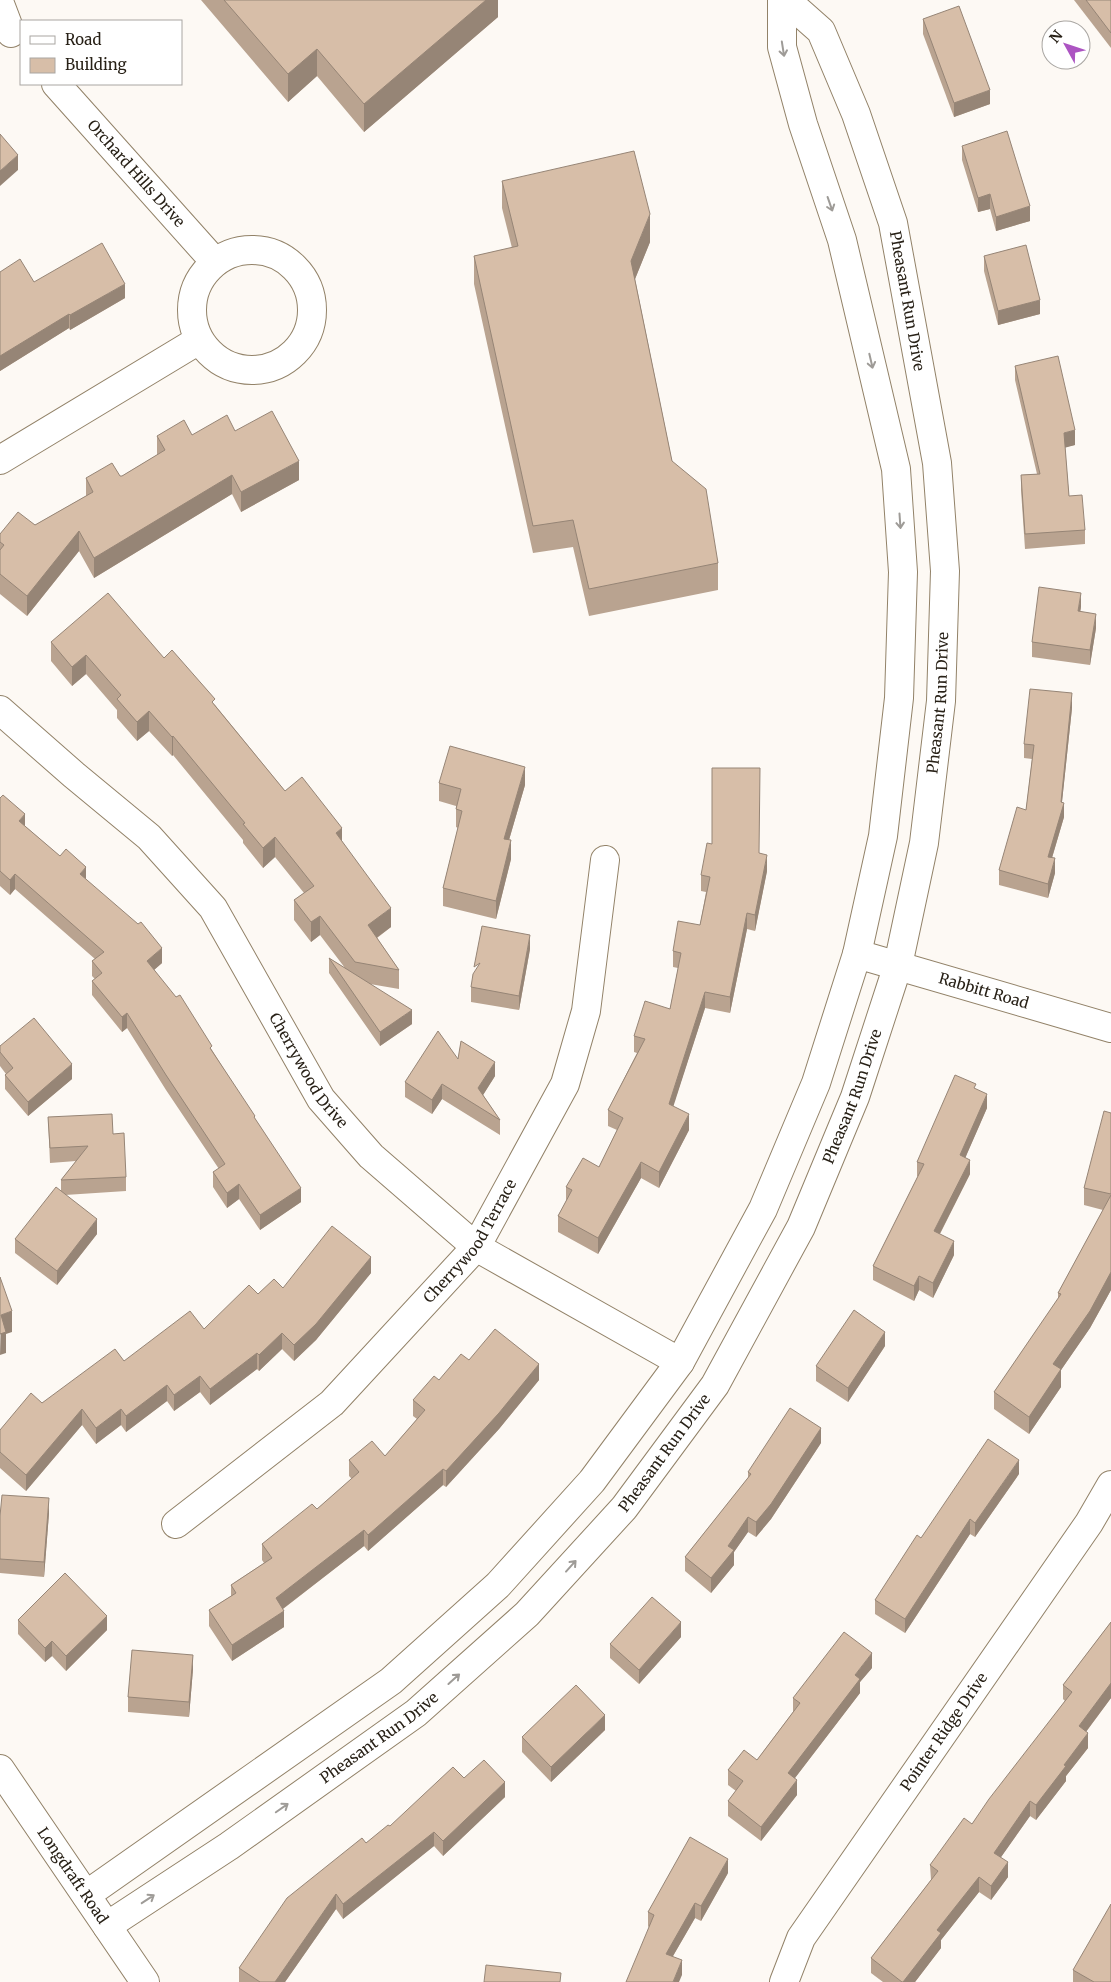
<svg xmlns="http://www.w3.org/2000/svg" width="1111" height="1982" font-family="Merriweather,serif">
<style>
.lines{fill:none;stroke-linecap:round;stroke-linejoin:round}
.street-casing{stroke:#928268;stroke-width:30}
.secondary-casing{stroke:#928268;stroke-width:30}
.street{stroke:#fff;stroke-width:28}
.secondary{stroke:#fff;stroke-width:28}
.wall{fill:#b9a390}
.shaded-wall{fill:#968576}
.building{fill:#d7bea8;stroke:#968576}
.oneway{stroke:#9e9b97}
.labels{text-anchor:middle;stroke-width:4;stroke-linejoin:round;paint-order:stroke}
.street-label{font-size:15px;fill:#282117;stroke:#fff}
</style>
<rect width="100%" height="100%" fill="#fdf9f4"/>
<g class="lines">
<defs>
<g id="street">
<polyline points="0,4 11,33"/>
<path id="s1" d="M56,84l159,178"/>
<circle cx="252" cy="310" r="60"/>
<polyline points="0,460 199,340"/>
<path id="s2" d="M0,710l74,65 75,62 64,71 108,191 50,57 105,91 204,115"/>
<path id="s3" d="M176,1524l156,-121 144,-156 89,-163 21,-73 19,-151"/>
<path id="s4" d="M784,1982l17,-44 288,-415 22,-38"/>
</g>
<g id="secondary">
<path id="s5" d="M857,954l254,74"/>
<path id="s6" d="M0,1769l145,213"/>
<polyline points="86,1895 391,1681 498,1585 592,1481 680,1362 763,1209 816,1083 857,954 883,836 899,698 903,572 896,469 842,240 803,124 782,47 782,0"/>
<path id="s7" d="M107,1926l122,-80 187,-133 111,-99 97,-106 91,-123 86,-158 54,-130 43,-132 26,-122 17,-142 4,-130 -8,-108 -44,-240 -37,-109 -35,-83 -35,-31"/>
</g>
</defs>
<use href="#street" class="street-casing"/>
<use href="#secondary" class="secondary-casing"/>
<use href="#street" class="street"/>
<use href="#secondary" class="secondary"/>
</g>
<g class="wall">
<polygon points="201,0 498,0 498,17 364,132 317,76 288,102"/>
<polygon points="1074,0 1111,0 1111,48"/>
<polygon points="923,19 990,104 954,117 923,34"/>
<polygon points="962,146 1030,221 996,231 990,209 978,212 962,160"/>
<polygon points="502,181 650,242 635,279 672,461 718,563 718,590 589,616 573,547 533,553 474,284 474,256 512,248 502,208"/>
<polygon points="984,256 1040,314 998,325 984,271"/>
<polygon points="0,272 34,282 125,298 70,330 69,328 0,371"/>
<polygon points="1015,366 1075,445 1065,447 1069,496 1085,530 1085,544 1025,549 1021,490 1021,475 1037,474 1015,380"/>
<polygon points="235,431 299,480 241,512 232,494 94,578 79,551 27,616 0,594 0,534 35,525 86,496 86,478 122,476 157,455 157,436 192,435"/>
<polygon points="1081,607 1080,611 1096,628 1090,665 1032,657 1032,642"/>
<polygon points="51,642 164,658 215,705 285,791 342,841 391,927 377,938 399,970 399,989 370,984 412,1024 380,1046 329,973 329,958 345,968 320,935 311,942 294,920 294,900 304,893 275,857 263,868 243,843 243,840 173,755 172,756 149,731 137,741 117,718 117,710 86,674 72,686 51,661"/>
<polygon points="1072,708 1062,802 1064,817 1052,858 1055,873 1048,898 999,885 999,870 1026,810 1032,759 1024,758 1024,744"/>
<polygon points="439,783 525,785 509,840 511,859 496,919 443,906 443,888 458,828 456,827 456,806 439,801"/>
<polygon points="0,798 25,826 86,879 162,963 154,970 212,1050 255,1119 301,1202 260,1230 239,1199 227,1208 213,1187 213,1172 219,1169 166,1090 127,1028 122,1032 92,995 92,981 95,979 92,976 92,961 95,959 15,889 10,895 0,886"/>
<polygon points="759,854 767,871 755,931 747,929 730,1013 705,1008 673,1106 689,1130 659,1188 641,1178 598,1254 558,1232 558,1216 566,1201 566,1187 599,1167 617,1130 608,1126 608,1110 637,1053 634,1052 634,1036 670,1009 678,968 673,967 673,951 700,925 706,892 701,891 701,875"/>
<polygon points="530,949 519,1010 471,1002 471,987"/>
<polygon points="0,1046 72,1079 28,1116 5,1089 5,1075 6,1074 0,1066"/>
<polygon points="458,1059 495,1076 483,1095 500,1120 500,1135 442,1099 432,1114 405,1097 405,1082"/>
<polygon points="976,1089 987,1108 965,1158 970,1174 940,1234 954,1255 933,1298 919,1290 914,1301 873,1280 873,1266 918,1176 917,1176 917,1162"/>
<polygon points="1111,1113 1111,1290 1090,1328 1061,1370 1061,1387 1029,1434 994,1409 994,1392 1058,1299 1058,1293 1103,1210 1084,1205 1084,1188"/>
<polygon points="48,1117 113,1134 126,1177 126,1191 65,1195 97,1234 57,1285 15,1253 15,1239 61,1192 61,1180 76,1161 50,1163"/>
<polygon points="371,1273 316,1340 294,1361 282,1349 259,1371 257,1369 210,1405 200,1392 174,1411 167,1401 126,1432 121,1425 96,1444 82,1425 26,1491 0,1468 0,1430 42,1403 124,1361 204,1329 258,1294 283,1288"/>
<polygon points="885,1346 848,1402 816,1381 816,1366"/>
<polygon points="469,1360 539,1380 499,1429 446,1487 443,1485 368,1551 364,1546 283,1609 284,1627 232,1661 209,1626 209,1610 231,1596 231,1585 264,1563 262,1560 262,1544 317,1509 352,1479 349,1476 349,1460 385,1456 417,1419 413,1416 413,1400 439,1380"/>
<polygon points="821,1443 771,1519 756,1537 748,1532 734,1552 734,1565 711,1593 685,1571 685,1557 748,1478 748,1472"/>
<polygon points="1019,1474 975,1537 970,1534 905,1633 875,1614 875,1600 921,1538"/>
<polygon points="49,1513 44,1577 0,1573 0,1516"/>
<polygon points="18,1620 107,1630 66,1671 52,1656 45,1662 18,1634"/>
<polygon points="1111,1622 1111,1698 1086,1732 1088,1748 1066,1776 1066,1781 1036,1820 1030,1816 1001,1857 1008,1877 991,1900 979,1892 941,1940 941,1948 915,1982 883,1982 871,1973 871,1958 931,1880 930,1865 972,1824 1065,1701 1063,1699 1063,1685"/>
<polygon points="681,1637 639,1684 610,1658 610,1644"/>
<polygon points="872,1668 860,1682 860,1693 795,1778 797,1795 761,1841 728,1816 728,1801 736,1791 728,1785 728,1770 757,1760 793,1712 793,1698"/>
<polygon points="193,1669 189,1717 128,1712 128,1697"/>
<polygon points="605,1730 551,1782 522,1752 522,1737"/>
<polygon points="464,1778 505,1797 443,1856 434,1846 343,1919 336,1909 285,1982 239,1982 239,1968 366,1843 390,1826"/>
<polygon points="728,1873 701,1921 695,1918 673,1956 682,1975 648,1926 648,1912"/>
<polygon points="1073,1970 1111,1982 1073,1982"/>
</g>
<g class="shaded-wall">
<polygon points="486,0 498,0 498,17 364,132 364,104"/>
<polygon points="317,49 317,76 288,102 288,74"/>
<polygon points="990,90 990,104 954,117 954,103"/>
<polygon points="18,155 18,170 0,186 0,171"/>
<polygon points="990,194 990,209 978,212 978,198"/>
<polygon points="1030,206 1030,221 996,231 996,217"/>
<polygon points="650,214 650,242 631,289 631,261"/>
<polygon points="125,284 125,298 70,330 70,315"/>
<polygon points="1040,300 1040,314 998,325 998,311"/>
<polygon points="69,314 69,328 0,371 0,356"/>
<polygon points="1075,430 1075,445 1064,448 1064,433"/>
<polygon points="299,461 299,480 241,512 241,492"/>
<polygon points="232,475 232,494 94,578 94,558"/>
<polygon points="79,531 79,551 27,616 27,596"/>
<polygon points="1081,593 1081,607 1078,626 1078,611"/>
<polygon points="1096,614 1096,628 1090,665 1090,650"/>
<polygon points="86,655 86,674 72,686 72,667"/>
<polygon points="1072,693 1072,708 1061,811 1064,803 1064,817 1048,871 1048,857 1061,802"/>
<polygon points="149,711 149,731 137,741 137,722"/>
<polygon points="173,736 173,755 172,756 172,737"/>
<polygon points="525,767 525,785 504,857 504,839"/>
<polygon points="25,814 25,829 19,821"/>
<polygon points="342,828 342,848 336,833"/>
<polygon points="275,837 275,857 263,868 263,848"/>
<polygon points="511,840 511,859 496,919 496,901"/>
<polygon points="767,855 767,871 755,931 755,915"/>
<polygon points="1055,858 1055,873 1048,898 1048,884"/>
<polygon points="86,867 86,881 80,874"/>
<polygon points="15,874 15,889 10,895 10,880"/>
<polygon points="391,908 391,927 368,944 368,925"/>
<polygon points="747,913 747,929 730,1013 730,997"/>
<polygon points="320,916 320,935 311,942 311,922"/>
<polygon points="530,935 530,949 519,1010 519,996"/>
<polygon points="162,948 162,963 147,976 147,961"/>
<polygon points="705,992 705,1008 669,1120 669,1104"/>
<polygon points="412,1010 412,1024 380,1046 380,1032"/>
<polygon points="127,1013 127,1028 122,1032 122,1017"/>
<polygon points="495,1062 495,1076 478,1103 478,1088"/>
<polygon points="72,1064 72,1079 28,1116 28,1102"/>
<polygon points="442,1084 442,1099 432,1114 432,1100"/>
<polygon points="987,1094 987,1108 960,1170 960,1155"/>
<polygon points="689,1114 689,1130 659,1188 659,1172"/>
<polygon points="970,1160 970,1174 934,1245 934,1231"/>
<polygon points="641,1162 641,1178 598,1254 598,1238"/>
<polygon points="239,1184 239,1199 227,1208 227,1193"/>
<polygon points="301,1188 301,1202 260,1230 260,1215"/>
<polygon points="97,1219 97,1234 57,1285 57,1271"/>
<polygon points="954,1241 954,1255 933,1298 933,1283"/>
<polygon points="371,1257 371,1273 316,1340 294,1361 294,1345"/>
<polygon points="1111,1272 1111,1290 1090,1328 1061,1370 1061,1387 1029,1434 1029,1417 1053,1364"/>
<polygon points="919,1276 919,1290 914,1301 914,1286"/>
<polygon points="12,1311 12,1332 6,1334 6,1353 0,1355 1,1315"/>
<polygon points="885,1332 885,1346 848,1402 848,1388"/>
<polygon points="282,1333 282,1349 259,1371 259,1355"/>
<polygon points="257,1353 257,1369 210,1405 210,1389"/>
<polygon points="539,1364 539,1380 499,1429 446,1487 446,1471"/>
<polygon points="200,1376 200,1392 174,1411 174,1395"/>
<polygon points="167,1385 167,1401 126,1432 126,1416"/>
<polygon points="82,1409 82,1425 26,1491 26,1475"/>
<polygon points="121,1409 121,1425 96,1444 96,1428"/>
<polygon points="821,1428 821,1443 771,1519 756,1537 756,1522"/>
<polygon points="1019,1460 1019,1474 975,1537 975,1523"/>
<polygon points="443,1469 443,1485 368,1551 368,1535"/>
<polygon points="49,1498 49,1513 44,1577 44,1562"/>
<polygon points="748,1517 748,1532 734,1552 734,1565 711,1593 711,1578 728,1546"/>
<polygon points="970,1519 970,1534 905,1633 905,1619"/>
<polygon points="364,1530 364,1546 276,1614 276,1598"/>
<polygon points="284,1611 284,1627 232,1661 232,1645"/>
<polygon points="107,1616 107,1630 66,1671 66,1656"/>
<polygon points="681,1622 681,1637 639,1684 639,1670"/>
<polygon points="52,1641 52,1656 45,1662 45,1648"/>
<polygon points="872,1653 872,1668 860,1682 860,1693 788,1787 788,1773 855,1675"/>
<polygon points="193,1655 193,1669 189,1717 189,1702"/>
<polygon points="1111,1683 1111,1698 1079,1741 1079,1726"/>
<polygon points="605,1715 605,1730 551,1782 551,1767"/>
<polygon points="1088,1733 1088,1748 1066,1776 1066,1781 1036,1820 1036,1805 1064,1765"/>
<polygon points="797,1780 797,1795 761,1841 761,1827"/>
<polygon points="505,1782 505,1797 443,1856 443,1841"/>
<polygon points="1030,1801 1030,1816 994,1867 994,1853"/>
<polygon points="434,1832 434,1846 343,1919 343,1904"/>
<polygon points="728,1859 728,1873 701,1921 701,1906"/>
<polygon points="1008,1862 1008,1877 991,1900 991,1886"/>
<polygon points="979,1877 979,1892 941,1940 941,1948 915,1982 903,1982 937,1930"/>
<polygon points="336,1894 336,1909 285,1982 275,1982"/>
<polygon points="695,1903 695,1918 666,1968 666,1954"/>
<polygon points="682,1960 682,1975 679,1982 673,1982"/>
</g>
<g class="building">
<polygon points="224,0 486,0 364,104 317,49 288,74"/>
<polygon points="1086,0 1111,0 1111,33"/>
<polygon points="959,6 990,90 954,103 923,19"/>
<polygon points="1007,131 1030,206 996,217 990,194 978,198 962,146"/>
<polygon points="0,134 18,155 0,171"/>
<polygon points="634,151 650,214 631,261 672,461 706,489 718,563 589,589 573,520 533,526 474,256 518,246 502,181"/>
<polygon points="102,243 125,284 70,315 69,314 0,356 0,272 20,259 34,282"/>
<polygon points="1026,245 1040,300 998,311 984,256"/>
<polygon points="1058,356 1075,430 1064,433 1069,496 1082,495 1085,530 1025,534 1021,475 1040,474 1015,366"/>
<polygon points="272,411 299,461 241,492 232,475 94,558 79,531 27,596 0,574 0,550 4,545 0,542 0,534 18,512 35,525 93,492 86,478 112,463 120,476 122,476 165,450 157,436 184,420 192,435 227,415 235,431"/>
<polygon points="1039,587 1081,593 1078,611 1096,614 1090,650 1032,642"/>
<polygon points="108,593 164,658 172,650 215,699 212,702 285,791 302,777 342,828 336,833 391,908 368,925 399,970 355,962 320,916 311,922 294,900 314,886 275,837 263,848 243,824 245,823 173,736 172,737 149,711 137,722 117,699 121,695 86,655 72,667 51,642"/>
<polygon points="1030,689 1072,693 1061,802 1064,803 1048,857 1055,858 1048,884 999,870 1017,807 1026,810 1034,745 1024,744"/>
<polygon points="450,746 525,767 504,839 511,840 496,901 443,888 462,811 456,809 461,789 439,783"/>
<polygon points="712,768 760,768 759,853 767,855 755,915 747,913 730,997 705,992 669,1104 689,1114 659,1172 641,1162 598,1238 558,1216 572,1190 566,1187 583,1158 599,1167 623,1118 608,1110 645,1039 634,1036 645,1001 670,1009 681,953 673,951 678,921 700,925 710,877 701,875 707,843 712,844"/>
<polygon points="3,795 25,814 19,821 60,856 66,849 86,867 80,874 138,924 141,922 162,948 147,961 176,997 180,995 212,1046 210,1048 255,1116 254,1117 301,1188 260,1215 239,1184 227,1193 213,1172 225,1164 166,1075 127,1013 122,1017 92,981 102,973 92,961 104,952 15,874 10,880 0,871 0,798"/>
<polygon points="482,926 530,935 519,996 471,987 473,974 480,963 474,967"/>
<polygon points="329,958 412,1010 380,1032"/>
<polygon points="34,1018 72,1064 28,1102 5,1075 13,1068 0,1052 0,1046"/>
<polygon points="438,1031 458,1059 461,1041 495,1062 478,1088 500,1120 442,1084 432,1100 405,1082"/>
<polygon points="955,1075 976,1084 974,1088 987,1094 960,1155 970,1160 934,1231 954,1241 933,1283 919,1276 914,1286 873,1266 924,1164 917,1162"/>
<polygon points="1104,1111 1111,1113 1111,1194 1084,1188"/>
<polygon points="112,1114 113,1134 124,1133 126,1177 61,1180 88,1146 50,1148 48,1117"/>
<polygon points="56,1187 97,1219 57,1271 15,1239"/>
<polygon points="1111,1195 1111,1272 1090,1311 1053,1364 1061,1369 1029,1417 994,1392 1061,1294 1058,1293"/>
<polygon points="332,1226 371,1257 316,1324 294,1345 282,1333 259,1355 257,1353 210,1389 200,1376 174,1395 167,1385 126,1416 121,1409 96,1428 82,1409 26,1475 0,1452 0,1430 31,1393 42,1403 115,1349 124,1361 190,1311 204,1329 249,1285 258,1294 274,1279 283,1288"/>
<polygon points="0,1277 12,1311 1,1315 6,1332 0,1334"/>
<polygon points="854,1310 885,1332 848,1388 816,1366"/>
<polygon points="495,1329 539,1364 499,1413 446,1471 443,1469 368,1535 364,1530 276,1598 284,1611 232,1645 209,1610 236,1593 231,1585 272,1558 262,1544 312,1504 317,1509 359,1472 349,1460 372,1441 385,1456 425,1410 413,1400 434,1376 439,1380 461,1354 469,1360"/>
<polygon points="790,1408 821,1428 771,1504 756,1522 748,1517 728,1546 734,1550 711,1578 685,1557 751,1474 748,1472"/>
<polygon points="988,1439 1019,1460 975,1523 970,1519 905,1619 875,1600 917,1535 921,1538"/>
<polygon points="2,1495 49,1498 44,1562 0,1559 0,1516"/>
<polygon points="65,1573 107,1616 66,1656 52,1641 45,1648 18,1620"/>
<polygon points="652,1597 681,1622 639,1670 610,1644"/>
<polygon points="1111,1622 1111,1683 1079,1726 1088,1733 1064,1765 1066,1766 1036,1805 1030,1801 994,1853 1008,1862 991,1886 979,1877 937,1930 941,1933 903,1982 902,1982 871,1958 938,1871 930,1865 964,1818 972,1824 989,1799 1072,1692 1063,1685"/>
<polygon points="844,1632 872,1653 855,1675 860,1679 788,1773 797,1780 761,1827 728,1801 743,1781 728,1770 744,1750 757,1760 800,1703 793,1698"/>
<polygon points="132,1650 193,1655 189,1702 128,1697"/>
<polygon points="576,1685 605,1715 551,1767 522,1737"/>
<polygon points="484,1760 505,1782 443,1841 434,1832 343,1904 336,1894 275,1982 260,1982 239,1968 287,1898 362,1838 366,1843 388,1825 390,1826 453,1767 464,1778"/>
<polygon points="690,1837 728,1859 701,1906 695,1903 666,1954 682,1960 673,1982 626,1982 654,1915 648,1912"/>
<polygon points="1111,1904 1111,1982 1094,1982 1073,1970"/>
<polygon points="486,1965 561,1973 560,1982 484,1982"/>
</g>
<defs><path id="oneway-shaft" d="M-6 0H5M1.5-3L5.5 0L1.5 3" fill="none" stroke-width="1.6" stroke-linecap="round" stroke-linejoin="round" transform="scale(1.25)"/></defs>
<g class="oneway">
<use href="#oneway-shaft" transform="translate(783 49) rotate(81)"/>
<use href="#oneway-shaft" transform="translate(830 204) rotate(71)"/>
<use href="#oneway-shaft" transform="translate(871 361) rotate(77)"/>
<use href="#oneway-shaft" transform="translate(900 521) rotate(86)"/>
<use href="#oneway-shaft" transform="translate(571 1566) rotate(-48)"/>
<use href="#oneway-shaft" transform="translate(454 1679) rotate(-42)"/>
<use href="#oneway-shaft" transform="translate(282 1808) rotate(-35)"/>
<use href="#oneway-shaft" transform="translate(148 1899) rotate(-33)"/>
</g>
<g class="labels">
<g class="street-label">
<text dy="5" stroke="none"><textPath href="#s1" startOffset="120">Orchard Hills Drive</textPath></text>
<text transform="translate(907 301) rotate(80)" y="5">Pheasant Run Drive</text>
<text dy="5" stroke="none"><textPath href="#s7" startOffset="1546">Pheasant Run Drive</textPath></text>
<text dy="5" stroke="none"><textPath href="#s5" startOffset="132">Rabbitt Road</textPath></text>
<text dy="5" stroke="none"><textPath href="#s2" startOffset="480">Cherrywood Drive</textPath></text>
<text dy="5" stroke="none"><textPath href="#s7" startOffset="1141">Pheasant Run Drive</textPath></text>
<text dy="5" stroke="none"><textPath href="#s3" startOffset="411">Cherrywood Terrace</textPath></text>
<text dy="5" stroke="none"><textPath href="#s7" startOffset="736">Pheasant Run Drive</textPath></text>
<text dy="5" stroke="none"><textPath href="#s4" startOffset="298">Pointer Ridge Drive</textPath></text>
<text dy="5" stroke="none"><textPath href="#s7" startOffset="331">Pheasant Run Drive</textPath></text>
<text dy="5" stroke="none"><textPath href="#s6" startOffset="129">Longdraft Road</textPath></text>
</g>
</g>
<rect x="20" y="20" width="162" height="65" fill="#ffffff" stroke="#a9a6a2"/>
<rect x="30" y="36" width="25" height="8" fill="#ffffff" stroke="#a9a6a2"/>
<text x="65" y="45" font-size="15" fill="#282117">Road</text>
<rect x="30" y="58" width="25" height="15" fill="#d7bea8" stroke="#a9a6a2"/>
<text x="65" y="70" font-size="15" fill="#282117">Building</text>
<g transform="translate(1066 45) rotate(310)"><circle r="24" fill="#ffffff" stroke="#a9a6a2"/>
<path d="M0-4L9 19L0 12L-9 19Z" fill="#ac54c2"/>
<text y="-8" font-size="14" font-weight="bold" text-anchor="middle" fill="#282117">N</text>
</g>
</svg>
